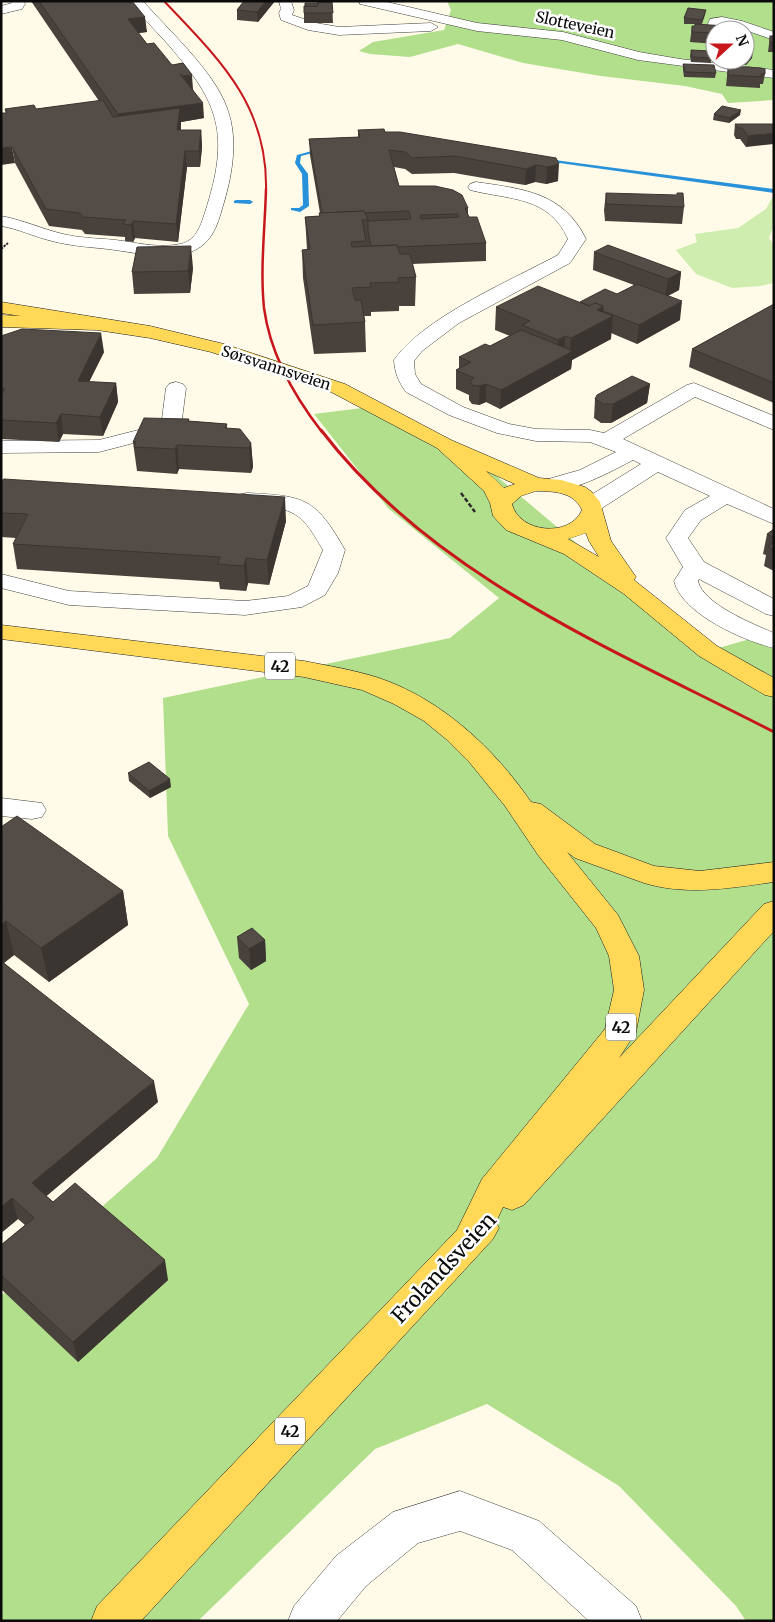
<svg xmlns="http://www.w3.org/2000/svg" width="775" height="1622" font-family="Merriweather,serif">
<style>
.green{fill:#ceedaf}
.forest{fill:#b1df8c;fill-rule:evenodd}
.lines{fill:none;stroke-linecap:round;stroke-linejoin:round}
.stream{fill:#2791da;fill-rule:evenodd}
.minor-casing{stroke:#3e3e3e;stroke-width:1}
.major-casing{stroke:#1c1c1c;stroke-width:1}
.path-far1{stroke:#2d2d2d;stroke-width:2;stroke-dasharray:2.5 1;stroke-linecap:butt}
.path{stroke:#2d2d2d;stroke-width:2.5;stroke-dasharray:4.5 2;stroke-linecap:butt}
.minor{fill:#fff;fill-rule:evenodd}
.major{fill:#ffd858;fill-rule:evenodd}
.rail-far2{stroke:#c7171d;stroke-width:2}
.rail-far1{stroke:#c7171d;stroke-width:2.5}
.rail{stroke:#c7171d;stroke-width:3}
.wall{fill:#48413c}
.shaded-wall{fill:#3b3531}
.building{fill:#544c46;stroke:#3b3531;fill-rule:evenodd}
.labels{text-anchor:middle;stroke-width:5;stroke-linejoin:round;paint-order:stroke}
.far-street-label{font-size:15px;fill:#0b0b0b;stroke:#fff}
.shield{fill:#fff;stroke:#545454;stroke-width:1}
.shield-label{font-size:16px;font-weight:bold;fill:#0b0b0b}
.near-street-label{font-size:21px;fill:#0b0b0b;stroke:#fff}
</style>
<rect width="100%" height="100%" fill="#fffbe8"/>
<polygon class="green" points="774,194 774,225 769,238 774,245 774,283 760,286 732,288 696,274 676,250 697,242 695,234 738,228 766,209"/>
<g class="forest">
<path d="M447,1h327v99l-46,3 -6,-9 -37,-8 -84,-10 -78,-13 -65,-19 -48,13 -40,-3 -11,-3 14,-9 71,-12 7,-20zM715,30h30v30h-30z"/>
<polygon points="378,406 457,443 643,599 715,649 774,632 774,1621 746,1621 736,1606 619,1486 487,1404 375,1449 198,1621 1,1621 1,1296 157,1158 249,1004 168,836 163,698 450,638 499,598 388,508 314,414"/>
</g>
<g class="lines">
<g class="stream">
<polygon points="319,149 321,149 321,151 301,156 300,163 308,174 309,206 300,212 291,210 291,208 299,208 303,205 302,174 295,163 297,155"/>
<polygon points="547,159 774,189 774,193 545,161 545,159"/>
<polygon points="236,200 250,200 253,202 250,204 234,203 234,201"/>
</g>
<defs>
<g id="minor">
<polygon points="12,1 24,1 25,4 22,9 1,14 1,6 12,3"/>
<path d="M130,1h13c26,30 71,70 84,107 12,32 5,69 -5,101 -6,22 -14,40 -39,45 -25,5 -50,-2 -75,-5 -19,-2 -37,-3 -56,-8 -17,-4 -33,-12 -51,-15v-10c22,4 41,13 62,18 20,5 41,4 60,7 19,3 39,7 57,3 18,-3 22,-23 27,-38 24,-77 9,-107 -42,-165 -12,-13 -25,-26 -35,-40z"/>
<polygon points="279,1 291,1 294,10 292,15 316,23 339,27 431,23 438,27 431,31 339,35 308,30 281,20 279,13 281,9"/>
<polygon points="359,1 383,1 477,23 563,32 639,52 680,59 774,70 774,78 638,60 562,40 477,31 360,4"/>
<polygon points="722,17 742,21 774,32 774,40 745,30 722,25 727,30 715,30 715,33 707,26 710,19"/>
<path d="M476,182c47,7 87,10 110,57l-16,24 -111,60 -37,28 -8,10 1,13 6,10 42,23 46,17 27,5 54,1 14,3 83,-48 7,-2 80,33v14l-79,-33 -72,42 151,70v15l-47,-20 -26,16 -13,18 16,24 70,37v17l-8,-2 -67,-35 -1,2c5,23 55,43 76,52v15c-30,-7 -92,-34 -100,-67l9,-14 -17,-29 19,-28 25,-14 -52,-24 -59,38 -8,2 -8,-2 -3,-5 3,-5 58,-36 -8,-4c-21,11 -64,35 -88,30l-3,-5 3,-5 35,-10 36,-18 -26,-10 -54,-1 -39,-8 -48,-18 -43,-23c-8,-11 -11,-19 -12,-32 30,-43 116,-79 164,-105l10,-16c-19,-43 -58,-39 -98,-49l-2,-3 2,-3z"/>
<polygon points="176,382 183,384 186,388 182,419 172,433 99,452 1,453 1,441 99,440 158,425 162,419 166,388 169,384"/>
<path d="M247,493c59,3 68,5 98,57l-7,23 -13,22 -23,12 -57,8 -176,-10 -68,-17v-14l68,17 176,10 43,-5 20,-10 15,-36c-16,-27 -23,-41 -56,-43 -10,0 -19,0 -28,-2l-3,-5 3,-5z"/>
<polygon points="1,798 42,803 46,810 42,817 32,819 1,816"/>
<polygon points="460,1491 539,1521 636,1606 642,1621 589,1621 512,1550 460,1531 418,1543 366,1586 337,1621 288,1621 294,1606 336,1556 393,1512"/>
</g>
<g id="major">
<path d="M1,302l149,24 74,18 121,40 106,56 88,38 22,2 24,7 7,5 8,10 11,39 25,36 -2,3 83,66 57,32v19l-9,-2 -66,-39 -75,-62 -60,-40 -58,-24 -13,-14 -3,-13 -6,-12 -47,-43 -106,-56 -120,-40 -61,-14 -53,-8 -96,-3v-12l20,1 -20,-3zM486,471l29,13 -11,4zM536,491c18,0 38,1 46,19 -12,28 -63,23 -70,-6l9,-8zM586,533l3,8 10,16 -31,-18z"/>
<path d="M1,625l303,36c25,5 50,9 75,17 62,21 115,70 152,124l10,2 54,40 59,22 46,5 74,-9v20c-44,6 -87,14 -130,1l-69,-25 -8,-6 51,63 21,41 5,34 -8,42 -17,26 145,-154 10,-3v30l-250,274 -12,5 -9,-3 -7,15 3,6 -6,11 -352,382h-50l6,-15 360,-376 25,-51 123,-150 9,-39 -5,-34 -13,-28 -58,-73 -33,-49 -35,-43 -24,-24 -22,-18 -30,-17 -32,-14 -58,-13 -303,-38z"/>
</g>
</defs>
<use href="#minor" class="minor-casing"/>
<use href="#major" class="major-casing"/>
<polyline class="path-far1" points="1,249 8,243"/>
<polyline class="path" points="461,493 475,512"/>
<use href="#minor" class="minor"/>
<use href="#major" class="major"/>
<path class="rail-far2" d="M164,1c55,58 104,104 102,189"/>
<path class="rail-far1" d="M266,189c-1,39 -6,80 -2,119 6,45 30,88 58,124"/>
<path class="rail" d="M321,430c112,147 294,220 453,302"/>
</g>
<g class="wall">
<polygon points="31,1 132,1 147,32 138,33 147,44 172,65 183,63 204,118 181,122 181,130 201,130 202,147 200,167 187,167 178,242 135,238 133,242 125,241 125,237 85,234 82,230 49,226 15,163 5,109 36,109 99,101"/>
<polygon points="244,1 275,1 258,22 237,20 237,10"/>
<polygon points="332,2 333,23 304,23 304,13 318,3"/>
<polygon points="706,10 705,15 702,24 715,30 715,44 690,42 692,26 695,26 695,24 684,24 684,18"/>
<polygon points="770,36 774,36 774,52 768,52"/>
<polygon points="691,50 711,58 711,63 691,62 690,56"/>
<polygon points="745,51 752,58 746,65 727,62 727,60 745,60"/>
<polygon points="683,64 716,73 715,78 684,77 683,70"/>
<polygon points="728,66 765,74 763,84 760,84 760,88 726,86"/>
<polygon points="714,114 740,115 729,123 713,120"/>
<polygon points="735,124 774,124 746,147 740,139 736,139 734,135"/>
<polygon points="358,130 385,132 556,158 558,181 546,184 535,182 525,185 454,173 412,174 405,169 394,167 399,186 468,208 468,215 486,243 486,261 412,264 416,277 415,306 399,306 399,311 371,312 371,316 364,316 365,322 366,352 314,354 303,278 302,250 307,250 305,217 319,216 320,213 310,155 309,139 358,137"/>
<polygon points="606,193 684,207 682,224 605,221 604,210"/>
<polygon points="594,252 681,272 679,290 668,296 680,320 637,344 611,333 611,339 572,360 571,369 500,409 486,402 479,405 472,404 469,400 469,395 456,389 456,370 459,369 459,357 490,346 510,336 495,330 496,307 580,303 617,294 634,285 593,270"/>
<polygon points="193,268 190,293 134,294 132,272"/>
<polygon points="774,304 774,403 689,367 692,349"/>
<polygon points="1,336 104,352 89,382 116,383 118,402 103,436 63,434 59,442 1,439"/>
<polygon points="650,384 647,403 611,423 601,423 594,418 595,399"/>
<polygon points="189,419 189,421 227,424 227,428 251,443 253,467 251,473 179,469 177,474 137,471 133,442"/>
<polygon points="1,481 286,521 269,585 248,583 246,591 220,589 219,582 17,569 13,544 16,538 1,537"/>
<polygon points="774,529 774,571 764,566 766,555 763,554 767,534"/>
<polygon points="128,773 171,787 150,798 129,781"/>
<polygon points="1,827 123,891 128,925 49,982 14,955 4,963 158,1102 46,1196 53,1202 168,1280 78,1362 1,1289 1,1245 25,1225 18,1219 1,1233"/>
<polygon points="237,937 265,940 266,961 251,970 239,958"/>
</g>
<g class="shaded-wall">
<polygon points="266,1 275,1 258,22 257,12"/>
<polygon points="145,17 147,32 129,34 128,19"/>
<polygon points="753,52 752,58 746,65 747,59"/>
<polygon points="192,75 193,90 184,91 183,76"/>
<polygon points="203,103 204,118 181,122 179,146 120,130 118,114"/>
<polygon points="741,110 740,115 729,123 729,118"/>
<polygon points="201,130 202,147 200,167 199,151"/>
<polygon points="774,133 774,144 746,147 748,136"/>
<polygon points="12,147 15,163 1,165 1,148"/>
<polygon points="185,151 187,167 178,242 176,224"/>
<polygon points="559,164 558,181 546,184 547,167"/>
<polygon points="536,165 535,182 525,185 526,169"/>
<polygon points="133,221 135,238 133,242 131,225"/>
<polygon points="191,246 193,268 190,293 188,271"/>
<polygon points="681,272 679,290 665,297 668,279"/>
<polygon points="682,301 680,320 637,344 639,325"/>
<polygon points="603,306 602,322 613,316 611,339 572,360 571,369 500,409 501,390 556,360 558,340 565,336 564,356 570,352 571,338 597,310"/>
<polygon points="101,333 104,352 80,400 78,381"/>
<polygon points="116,383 118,402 103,436 100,417"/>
<polygon points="486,384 486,402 479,405 480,386"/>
<polygon points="650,384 647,403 611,423 613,404"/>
<polygon points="61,414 63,434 59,442 56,423"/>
<polygon points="251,443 253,467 251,473 249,448"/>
<polygon points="177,445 179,469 177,474 175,449"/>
<polygon points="285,497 286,521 269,585 267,560"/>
<polygon points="246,558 248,583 246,591 244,566"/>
<polygon points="170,779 171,787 150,798 149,791"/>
<polygon points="123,891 128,925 49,982 41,948"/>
<polygon points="6,921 14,955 1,965 1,925"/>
<polygon points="265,940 266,961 251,970 249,949"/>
<polygon points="154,1081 158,1102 37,1204 32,1183"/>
<polygon points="12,1198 18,1219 1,1233 1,1207"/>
<polygon points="165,1260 168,1280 78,1362 73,1342"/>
</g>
<g class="building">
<polygon points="39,1 132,1 145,17 128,19 147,44 154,43 172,65 183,63 192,75 183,76 180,74 203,103 118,114"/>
<polygon points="244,1 266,1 257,12 237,10"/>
<polygon points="318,2 332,2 333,13 304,13 304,6 317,6"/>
<polygon points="305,3 318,3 317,6 305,6"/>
<polygon points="688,8 706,10 702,20 684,18"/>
<polygon points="695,24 726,26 728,28 728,30 715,30 715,33 692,32 692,26 695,26"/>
<rect x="770" y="36" width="4" height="6"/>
<polygon points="691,50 710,51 711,58 692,57"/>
<polygon points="745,51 753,52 747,59 745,59"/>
<polygon points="683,64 714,65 716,73 685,72"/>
<polygon points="728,66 761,68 765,69 765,74 761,74 761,77 728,75"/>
<polygon points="103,100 113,117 180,108 177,130 201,130 199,151 185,151 176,224 133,221 131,225 123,224 126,220 83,217 80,213 46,209 12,147 1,148 1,113 7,113 5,109 34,105 36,109"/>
<polygon points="722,106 741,110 729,118 714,114"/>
<polygon points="735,124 774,124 774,133 748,136 742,128 738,128"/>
<path d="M384,129l1,3h15l156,26 3,6 -12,3 -11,-2 -10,4 -71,-13 -43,2 -6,-6 -17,-2 10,36h36l18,4 9,5 6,13h-3l4,9h8l9,26 -88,4 -1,-2 -26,1 -3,-16v-9l43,-2 -2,-8 -45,2v-2l-42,2 -13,-74 51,-2 -2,-7zM458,214l1,3 -38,2 -1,-4z"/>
<polygon points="606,193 677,195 677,193 683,193 684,207 606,204"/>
<polygon points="364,211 368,220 362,220 366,241 351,242 352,247 397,245 400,254 410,254 416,277 398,278 399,282 370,283 371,287 352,288 355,300 361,300 365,322 313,325 302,250 310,249 305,217 320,216 319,213"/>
<polygon points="608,245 681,272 668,279 594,252"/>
<polygon points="191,246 188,271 132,272 137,247"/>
<polygon points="637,284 682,301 639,325 603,311 603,306 595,303 590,306 580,302 605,289 617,294"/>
<polygon points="538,286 589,306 595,303 603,306 597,310 613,316 571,338 565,336 558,340 522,325 530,321 496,307"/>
<polygon points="774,304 774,383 692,349"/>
<polygon points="22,329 101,333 78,381 116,383 100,417 61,414 56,423 1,420 1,395 5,389 1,388 1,336"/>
<polygon points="521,330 573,351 501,390 486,384 480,386 472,385 470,381 474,378 456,370 471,362 459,357 485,344 490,346"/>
<polygon points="632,376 650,384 613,404 603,404 595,399 597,395"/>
<polygon points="144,418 189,419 188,421 227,424 225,428 240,429 251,443 249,448 177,445 175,449 134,447 136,442 133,442"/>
<polygon points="4,479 285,497 267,560 246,558 244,566 218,564 220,557 13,544 28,514 1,513 1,481"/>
<polygon points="774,529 774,538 767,534"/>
<polygon points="774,542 774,550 768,546"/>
<polygon points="149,762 170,779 149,791 128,773"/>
<polygon points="17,816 123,891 41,948 6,921 1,925 1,910 3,909 1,907 1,827"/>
<polygon points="252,928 265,940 249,949 237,937"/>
<polygon points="1,961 154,1081 32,1183 53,1202 75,1183 165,1260 73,1342 1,1275 1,1245 34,1218 12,1198 1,1207"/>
</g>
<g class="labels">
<g class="far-street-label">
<text transform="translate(575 25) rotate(12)" y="5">Slotteveien</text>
<text transform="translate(276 368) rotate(18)" y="5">Sørsvannsveien</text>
</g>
<g class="shield">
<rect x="265" y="652.5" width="30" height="27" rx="4"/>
<rect x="606" y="1013.5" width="30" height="27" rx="4"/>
<rect x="275" y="1417.5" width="30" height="27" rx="4"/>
</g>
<g class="shield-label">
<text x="280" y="672">42</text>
<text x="621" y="1033">42</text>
<text x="290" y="1437">42</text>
</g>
<g class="near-street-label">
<text transform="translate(444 1268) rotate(-47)" y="7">Frolandsveien</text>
</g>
</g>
<rect width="775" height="1622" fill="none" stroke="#0b0b0b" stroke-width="5"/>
<g transform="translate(730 45) rotate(69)"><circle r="24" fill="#ffffff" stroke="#9d9d9d"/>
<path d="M0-4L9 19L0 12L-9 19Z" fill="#c7171d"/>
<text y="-8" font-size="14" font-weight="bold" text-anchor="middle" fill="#0b0b0b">N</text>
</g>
</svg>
